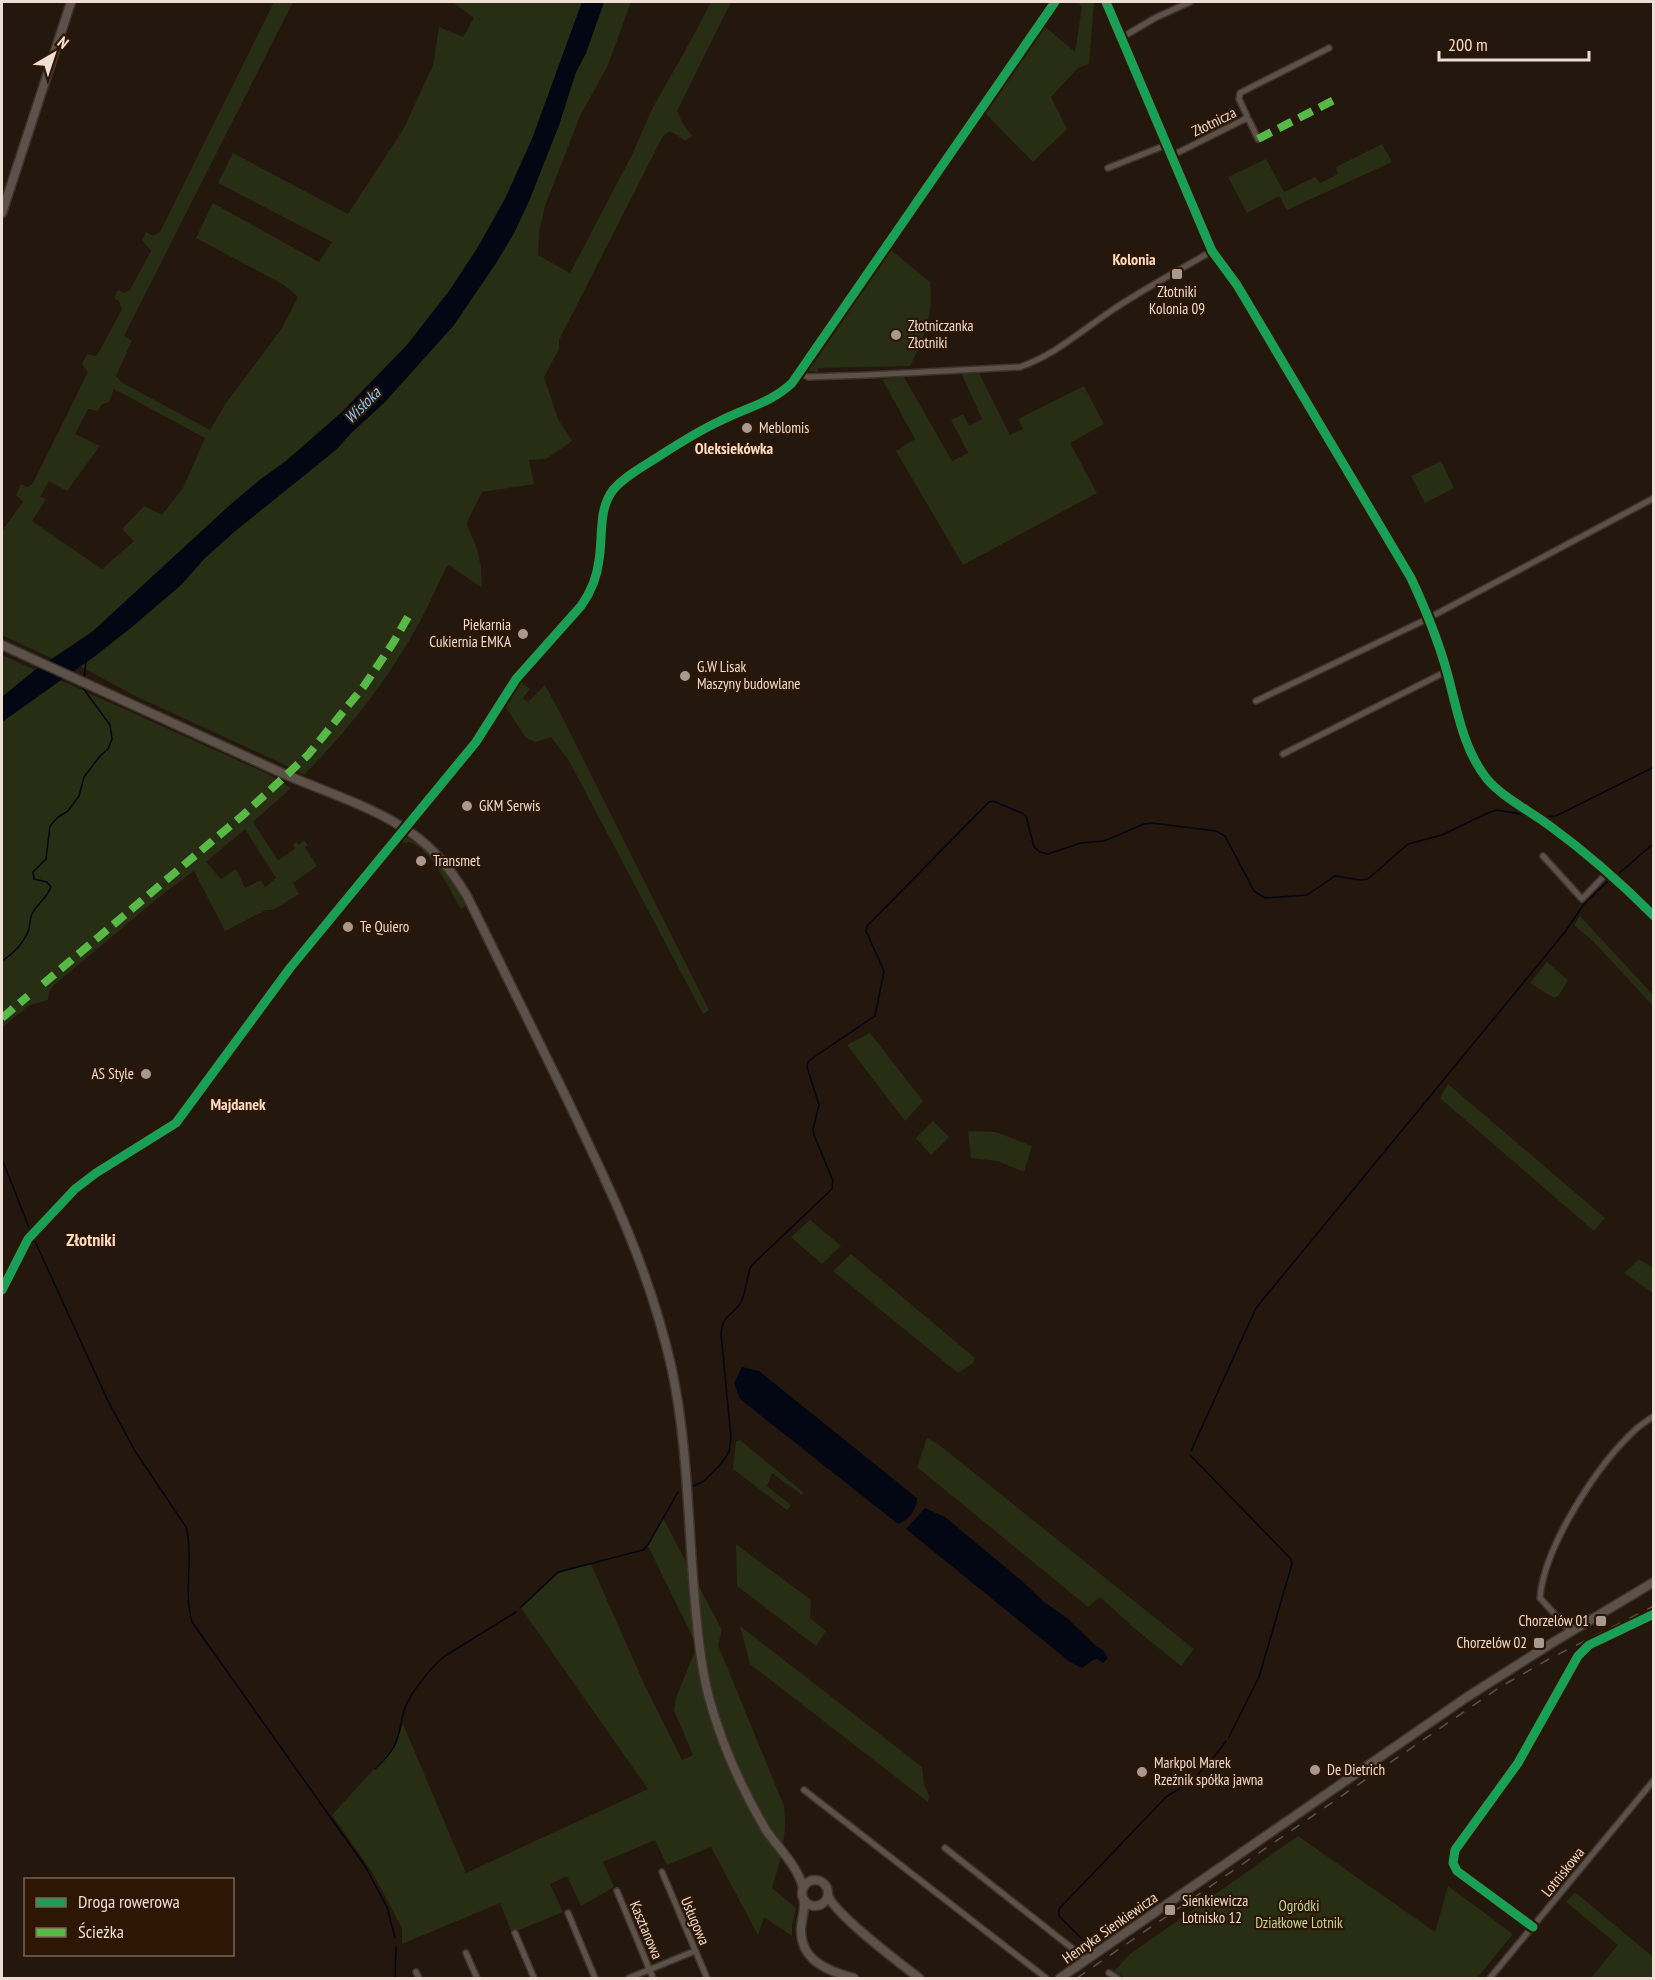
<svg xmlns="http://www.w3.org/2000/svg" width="1655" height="1980" font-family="'PT Sans Narrow',sans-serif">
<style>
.green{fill:#272e13;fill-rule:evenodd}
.water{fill:#030714}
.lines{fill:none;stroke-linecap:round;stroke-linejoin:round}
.stream{stroke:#030714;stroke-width:1.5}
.street-casing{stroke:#3f332d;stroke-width:8}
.secondary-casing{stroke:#3f332d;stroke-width:11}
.street{stroke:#5c5249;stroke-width:5}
.secondary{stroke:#5c5249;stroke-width:8}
.rail{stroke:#5d524a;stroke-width:1.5;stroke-dasharray:10 10;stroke-linecap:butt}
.quiet{stroke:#58b947;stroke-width:8;stroke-dasharray:15 8;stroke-linecap:butt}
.cycleway-casing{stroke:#2d1604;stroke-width:13}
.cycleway{stroke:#1a9f57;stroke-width:9}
.poi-dot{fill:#a8988e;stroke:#2d1604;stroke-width:2}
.labels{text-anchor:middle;stroke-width:4.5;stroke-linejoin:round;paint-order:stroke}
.street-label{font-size:15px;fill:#efded3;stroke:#2d1604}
.poi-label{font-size:15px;fill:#efded3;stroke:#2d1604;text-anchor:start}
.park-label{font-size:15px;fill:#c0d995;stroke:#2d1604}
.neighbourhood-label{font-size:16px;font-weight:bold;fill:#fddcc5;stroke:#2d1604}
.water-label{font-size:16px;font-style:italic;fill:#87c6f5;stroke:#2d1604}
.quarter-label{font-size:18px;font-weight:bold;fill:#fddcc5;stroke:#2d1604}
</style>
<rect width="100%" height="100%" fill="#24170d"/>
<g class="green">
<path d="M274,2h19l-169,334 8,5 -16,35 5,6 89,48 16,-27 56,-75 16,-31 -14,-12 -88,-47 17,-35 106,59 13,-20 -114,-59 15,-30 115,61 56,-86 29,-63 6,-38 24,10 11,-19 -22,-16h130l-50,137 -27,60 -27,48 -28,43 -43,55 -65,67 -56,49 -25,18 -31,26 -138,127 -39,27 -51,-24v-104l21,-29 -7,-7 5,-11 6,3 5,-2 56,-113 -6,-8 5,-10 9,2 3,-4 23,-43 -3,-8 -5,-3 4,-8 6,3 6,-3 21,-39 -9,-11 4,-8 7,4 7,-4zM114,389l91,49 -22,50 -21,27 -18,-9 -22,23 12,12 -32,28 -70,-48 14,-22 -6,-2 9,-16 18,10 33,-45 -25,-12 13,-25 10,2 4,-7 7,-2z"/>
<path d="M604,2h27l-23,63 -28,51 -35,90 -6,26 -1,23 32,18 62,-118 20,-46 38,-67 21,-40h20l-54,109 5,11 10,14 -6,5 -16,-10 -7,5 -104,204v9l-15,28 14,42 14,22 -26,18 -17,1 5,24 -52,8 -14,28 -1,5 10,24 4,18 1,21 -33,-23 -2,1c-10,19 -18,40 -29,59 -30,55 -70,105 -114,150l-23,-12 -148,-68 -53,-29 15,-10 86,-71 23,-26 30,-27 103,-83 14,-16 33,-30 70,-78 42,-62 18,-30 15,-32 30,-76 17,-53 10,-19z"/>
<polygon points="1077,2 1094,2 1089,64 1078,68 1051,97 1067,129 1033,162 983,111 1043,25 1075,52 1082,6"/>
<polygon points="1382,144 1392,162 1287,210 1279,196 1247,213 1228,177 1266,159 1284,192 1315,177 1320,183 1338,174 1336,167"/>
<path d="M891,250l39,32c4,31 -6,57 -20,84l-92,2v4l-10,-1z"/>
<polygon points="977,369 1010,435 1023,429 1018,419 1084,386 1104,424 1070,443 1097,493 963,565 896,451 915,439 882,379 904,377 952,461 968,453 951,420 963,414 969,426 982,419 960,370"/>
<polygon points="1441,461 1454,488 1425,503 1411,476"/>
<polygon points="2,655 35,670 2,697"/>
<path d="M60,680l208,94 23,14 -38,34 25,38 17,-11 -2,-4 3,-3 3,3 5,-5 4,5 -3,2 12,19 -24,17 6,11 -26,16h-7l-41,21 -31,-60 -30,22 -111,93 -4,6 -1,8 -20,6 -26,22v-306zM245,829l31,49 -11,9 -4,-7 -16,8 -9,-19 -15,10 -15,-17z"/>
<polygon points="520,681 530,689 523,698 528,702 545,685 559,711 709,1010 703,1014 568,759 551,737 535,742 526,738 505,706"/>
<path d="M406,837l10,6 1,-1c12,11 51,49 48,65l-4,2c-13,-21 -28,-59 -52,-67l-3,1 -7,-1z"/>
<polygon points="1580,916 1653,995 1653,1006 1594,942 1574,925"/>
<polygon points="1547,962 1568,980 1559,995 1554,998 1530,983"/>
<polygon points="870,1033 923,1101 905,1121 847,1045"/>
<polygon points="1448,1084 1605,1218 1594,1231 1440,1098"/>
<polygon points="933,1121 949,1137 931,1155 916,1138"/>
<polygon points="968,1131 996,1132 1032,1146 1024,1172 997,1161 971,1158"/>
<polygon points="810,1220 841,1246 822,1264 791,1237"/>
<polygon points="851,1254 975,1358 973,1363 958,1373 833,1271"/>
<polygon points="1639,1259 1653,1268 1653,1293 1624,1273"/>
<polygon points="927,1438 938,1444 1194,1649 1181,1666 1134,1628 1100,1597 1088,1607 917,1467"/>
<polygon points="740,1440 803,1492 802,1495 772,1473 767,1486 791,1505 787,1510 733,1469 736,1442"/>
<path d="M663,1518l59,112 -4,15 66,161c4,27 -4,57 -12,82l24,20 -4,18v10l-28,-19 -6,18 -47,-88 -44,18 -12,-25 -52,22 11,25 -33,19 -14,-30 -17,8 13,28 -51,21 -12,-30 -98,41v-16l-30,-56 -40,-57 61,-67 10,-24 63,149 182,-84 -127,-181 38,-35 32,-9 55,124 36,72 11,-5 -19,-45 2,-12 21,-52 -49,-100z"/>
<polygon points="736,1544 811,1600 810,1618 826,1631 816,1646 737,1586"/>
<polygon points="740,1626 922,1767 924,1784 929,1796 928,1802 750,1664"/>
<polygon points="1298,1836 1435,1932 1448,1886 1513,1934 1477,1978 1125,1978 1114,1971 1130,1954"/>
<polygon points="1575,1892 1653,1957 1653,1978 1591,1978 1618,1945 1566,1902"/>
</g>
<g class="water">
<polygon points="582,2 604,2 586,53 576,72 559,125 529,201 514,233 496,263 454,325 384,403 351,433 337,449 234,532 204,559 181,585 132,627 95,656 2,722 2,697 35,670 92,632 230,505 261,479 286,461 342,412 407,345 450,290 478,247 505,199 532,139"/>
<path d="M742,1367l17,4 158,127c-1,13 -7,21 -19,26l-158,-125 -6,-16z"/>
<polygon points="925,1508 945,1517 1023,1582 1044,1602 1067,1618 1096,1646 1103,1650 1108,1658 1103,1663 1097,1659 1093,1660 1082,1668 1070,1662 906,1529"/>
</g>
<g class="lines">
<g class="stream">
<polyline points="84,678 86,662"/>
<polyline points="1544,817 1556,816 1654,767"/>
<polyline points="1617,875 1654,843"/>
<path d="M2,961c12,-8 22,-18 27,-32 1,-5 1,-11 3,-15 5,-10 15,-16 19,-27l-4,-5 -13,-3 -1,-7 13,-13 4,-33 8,-9 10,-6 11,-15 5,-19 16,-21 8,-7 4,-10 -2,-14 -27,-37v-2"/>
<polyline points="2,1159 30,1230"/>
<path d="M34,1239l74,162 27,50 51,76c8,30 -3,63 6,95l173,244 22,41 8,31"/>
<polyline points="1191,1451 1256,1308 1565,932 1584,904 1610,879"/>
<polyline points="1190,1455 1291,1559 1292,1564 1259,1677 1229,1737"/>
<path d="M693,1486l11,-5 16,-16 9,-13 2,-15 -10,-103c2,-22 12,-17 20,-32 5,-10 6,-24 9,-34l3,-4 79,-75 1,-8 -19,-46 -1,-6 6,-24 -12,-38 1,-5 6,-5 61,-41 9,-45 -18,-40 1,-5 122,-124 4,-1 29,12 4,3 8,31 6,5 8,2 33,-11 23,-2 40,-17 8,-1 64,8 9,5 29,55 11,7 42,-3 28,-19 25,4 8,-1 40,-35 34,-9 48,-23 7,-2 29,5"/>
<polyline points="520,1608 558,1572 643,1550 649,1543 678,1492"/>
<path d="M375,1769c6,-6 14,-13 18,-21 8,-12 7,-27 12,-40 6,-16 26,-41 40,-52l71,-44"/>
<polyline points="1090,1947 1059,1916 1059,1909 1166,1797 1193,1780 1218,1752 1226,1741"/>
<polyline points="395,1978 396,1947"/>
</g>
<defs>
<g id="street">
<polyline points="1121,38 1155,18 1190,2"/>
<polyline points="1245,119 1247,116 1239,99 1240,93 1329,48"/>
<polyline points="1245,119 1249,120 1258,139"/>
<polyline points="1171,156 1245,119"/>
<polyline points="1108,168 1166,145"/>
<path d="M800,373l8,4 60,-2 152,-8c35,-12 61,-36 91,-56 32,-22 67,-40 101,-60"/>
<polyline points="1256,701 1425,620 1654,498"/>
<polyline points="1283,754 1447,671"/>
<polyline points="1543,856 1582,899 1608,872"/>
<path d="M1571,1632l-31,-34c4,-51 57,-133 95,-168 5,-5 12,-9 19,-14"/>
<polyline points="804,1790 1046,1978"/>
<polyline points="945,1848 1087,1960"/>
<polyline points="662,1872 707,1978"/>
<polyline points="617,1891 653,1978"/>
<polyline points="568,1913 595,1978"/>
<polyline points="1533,1927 1457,1871 1453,1863 1455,1850 1518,1763 1578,1656 1589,1645 1654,1614"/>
<polyline points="515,1933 534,1978"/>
<polyline points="466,1953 477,1978"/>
<polyline points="416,1972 419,1978"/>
<polyline points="1109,1973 1117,1978"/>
<polyline points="629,1978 695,1951"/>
<polyline points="1490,1978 1654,1780"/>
</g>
<g id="secondary">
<path d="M1106,2l106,249 25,34 174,293c14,30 27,62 36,94 10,37 16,77 40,107 15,18 43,32 63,47 37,27 71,57 104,90"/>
<polyline points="2,213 71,2"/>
<path d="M2,645c93,43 187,85 280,128 43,19 90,33 128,59 25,17 41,38 57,64 33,67 66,134 99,201 44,91 84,173 106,273 16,76 16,156 23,233 3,32 6,64 14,95 13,47 32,90 57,132 12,18 32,36 37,58"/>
<path d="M2,1290l26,-51 47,-50 21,-16 80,-50 114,-155 186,-226 40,-63 65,-73c10,-14 16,-28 18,-46 4,-22 -1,-51 14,-70 11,-13 26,-21 40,-30 22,-14 43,-28 67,-39 25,-13 51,-18 72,-38l263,-381"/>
<circle cx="815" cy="1893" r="13"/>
<path d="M828,1895c5,18 73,69 91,83"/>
<path d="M804,1900c1,9 -2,18 -3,28 -1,32 26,43 53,50"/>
<polyline points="1060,1978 1467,1697 1552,1643 1654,1582"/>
</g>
</defs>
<use href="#street" class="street-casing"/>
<use href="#secondary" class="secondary-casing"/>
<use href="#street" class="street"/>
<use href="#secondary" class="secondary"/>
<polyline class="rail" points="1077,1978 1500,1687 1549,1659 1654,1606"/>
<g class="quiet">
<polyline points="1258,139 1336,99"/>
<polyline points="43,984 242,816 308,755 364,686 393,643 412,610"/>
<polyline points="2,1018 28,996"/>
</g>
<defs>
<g id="cycleway">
<path d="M1106,2l106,249 25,34 174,293c14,30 27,62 36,94 10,37 16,77 40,107 15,18 43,32 63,47 37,27 71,57 104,90"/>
<path d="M2,1290l26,-51 47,-50 21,-16 80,-50 114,-155 186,-226 40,-63 65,-73c10,-14 16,-28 18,-46 4,-22 -1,-51 14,-70 11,-13 26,-21 40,-30 22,-14 43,-28 67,-39 25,-13 51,-18 72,-38l263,-381"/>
<polyline points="1533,1927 1457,1871 1453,1863 1455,1850 1518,1763 1578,1656 1589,1645 1654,1614"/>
</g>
</defs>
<use href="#cycleway" class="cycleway-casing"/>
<use href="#cycleway" class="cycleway"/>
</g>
<g class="poi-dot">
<rect x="1171" y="268" width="12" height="12" rx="3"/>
<circle cx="896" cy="335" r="6"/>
<circle cx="747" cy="428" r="6"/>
<circle cx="523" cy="634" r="6"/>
<circle cx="685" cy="676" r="6"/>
<circle cx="467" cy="806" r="6"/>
<circle cx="421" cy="861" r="6"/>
<circle cx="348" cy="927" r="6"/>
<circle cx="146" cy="1074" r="6"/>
<rect x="1595" y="1615" width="12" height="12" rx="3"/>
<rect x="1533" y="1637" width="12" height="12" rx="3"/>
<circle cx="1315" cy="1770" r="6"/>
<circle cx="1142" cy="1772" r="6"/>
<rect x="1164" y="1904" width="12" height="12" rx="3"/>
</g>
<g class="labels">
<g class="street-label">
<text transform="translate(1214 122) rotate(-26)" y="5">Złotnicza</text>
<text transform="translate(1563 1872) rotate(-51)" y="5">Lotniskowa</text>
<text transform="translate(695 1921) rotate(67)" y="5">Usługowa</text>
<text transform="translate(1110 1928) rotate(-35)" y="5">Henryka Sienkiewicza</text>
<text transform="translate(646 1930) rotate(67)" y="5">Kasztanowa</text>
</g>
<g class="poi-label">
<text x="1177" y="297" text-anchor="middle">Złotniki<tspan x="1177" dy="17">Kolonia 09</tspan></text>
<text x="908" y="331">Złotniczanka<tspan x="908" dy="17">Złotniki</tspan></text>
<text x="759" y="433">Meblomis</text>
<text x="511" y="630" text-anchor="end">Piekarnia<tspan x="511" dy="17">Cukiernia EMKA</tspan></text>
<text x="697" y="672">G.W Lisak<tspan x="697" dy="17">Maszyny budowlane</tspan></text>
<text x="479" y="811">GKM Serwis</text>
<text x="433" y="866">Transmet</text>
<text x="360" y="932">Te Quiero</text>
<text x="134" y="1079" text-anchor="end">AS Style</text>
<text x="1589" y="1626" text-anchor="end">Chorzelów 01</text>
<text x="1527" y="1648" text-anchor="end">Chorzelów 02</text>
<text x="1154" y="1768">Markpol Marek<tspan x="1154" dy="17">Rzeźnik spółka jawna</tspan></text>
<text x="1327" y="1775">De Dietrich</text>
<text x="1182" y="1906">Sienkiewicza<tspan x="1182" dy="17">Lotnisko 12</tspan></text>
</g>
<g class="park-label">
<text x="1299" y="1911">Ogródki<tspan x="1299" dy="17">Działkowe Lotnik</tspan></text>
</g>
<g class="neighbourhood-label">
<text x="1134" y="265">Kolonia</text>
<text x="734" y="454">Oleksiekówka</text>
<text x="238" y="1110">Majdanek</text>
</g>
<g class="water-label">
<text transform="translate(362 405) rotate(-45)" y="6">Wisłoka</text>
</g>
<g class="quarter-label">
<text x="91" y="1246">Złotniki</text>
</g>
</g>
<rect width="1655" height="1980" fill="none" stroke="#efded3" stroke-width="6"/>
<rect x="24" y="1878" width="210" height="78" fill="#2d1604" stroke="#7b6657" stroke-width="1.5"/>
<rect x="36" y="1898" width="30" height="9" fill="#1a9f57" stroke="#7b6657" stroke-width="1.5"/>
<text x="78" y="1908" font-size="18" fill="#efded3">Droga rowerowa</text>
<rect x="36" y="1928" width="30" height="9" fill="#58b947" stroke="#7b6657" stroke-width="1.5"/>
<text x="78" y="1938" font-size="18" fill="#efded3">Ścieżka</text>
<g transform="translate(54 54) rotate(39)" stroke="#2d1604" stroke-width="4.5" paint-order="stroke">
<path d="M0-4.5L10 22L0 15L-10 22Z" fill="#efded3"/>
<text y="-9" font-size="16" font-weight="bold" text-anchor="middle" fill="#efded3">N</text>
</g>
<path d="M1439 51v9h150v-9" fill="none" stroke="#efded3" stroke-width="3"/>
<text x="1448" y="51" font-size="18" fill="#efded3" stroke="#2d1604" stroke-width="4.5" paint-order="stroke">200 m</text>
</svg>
